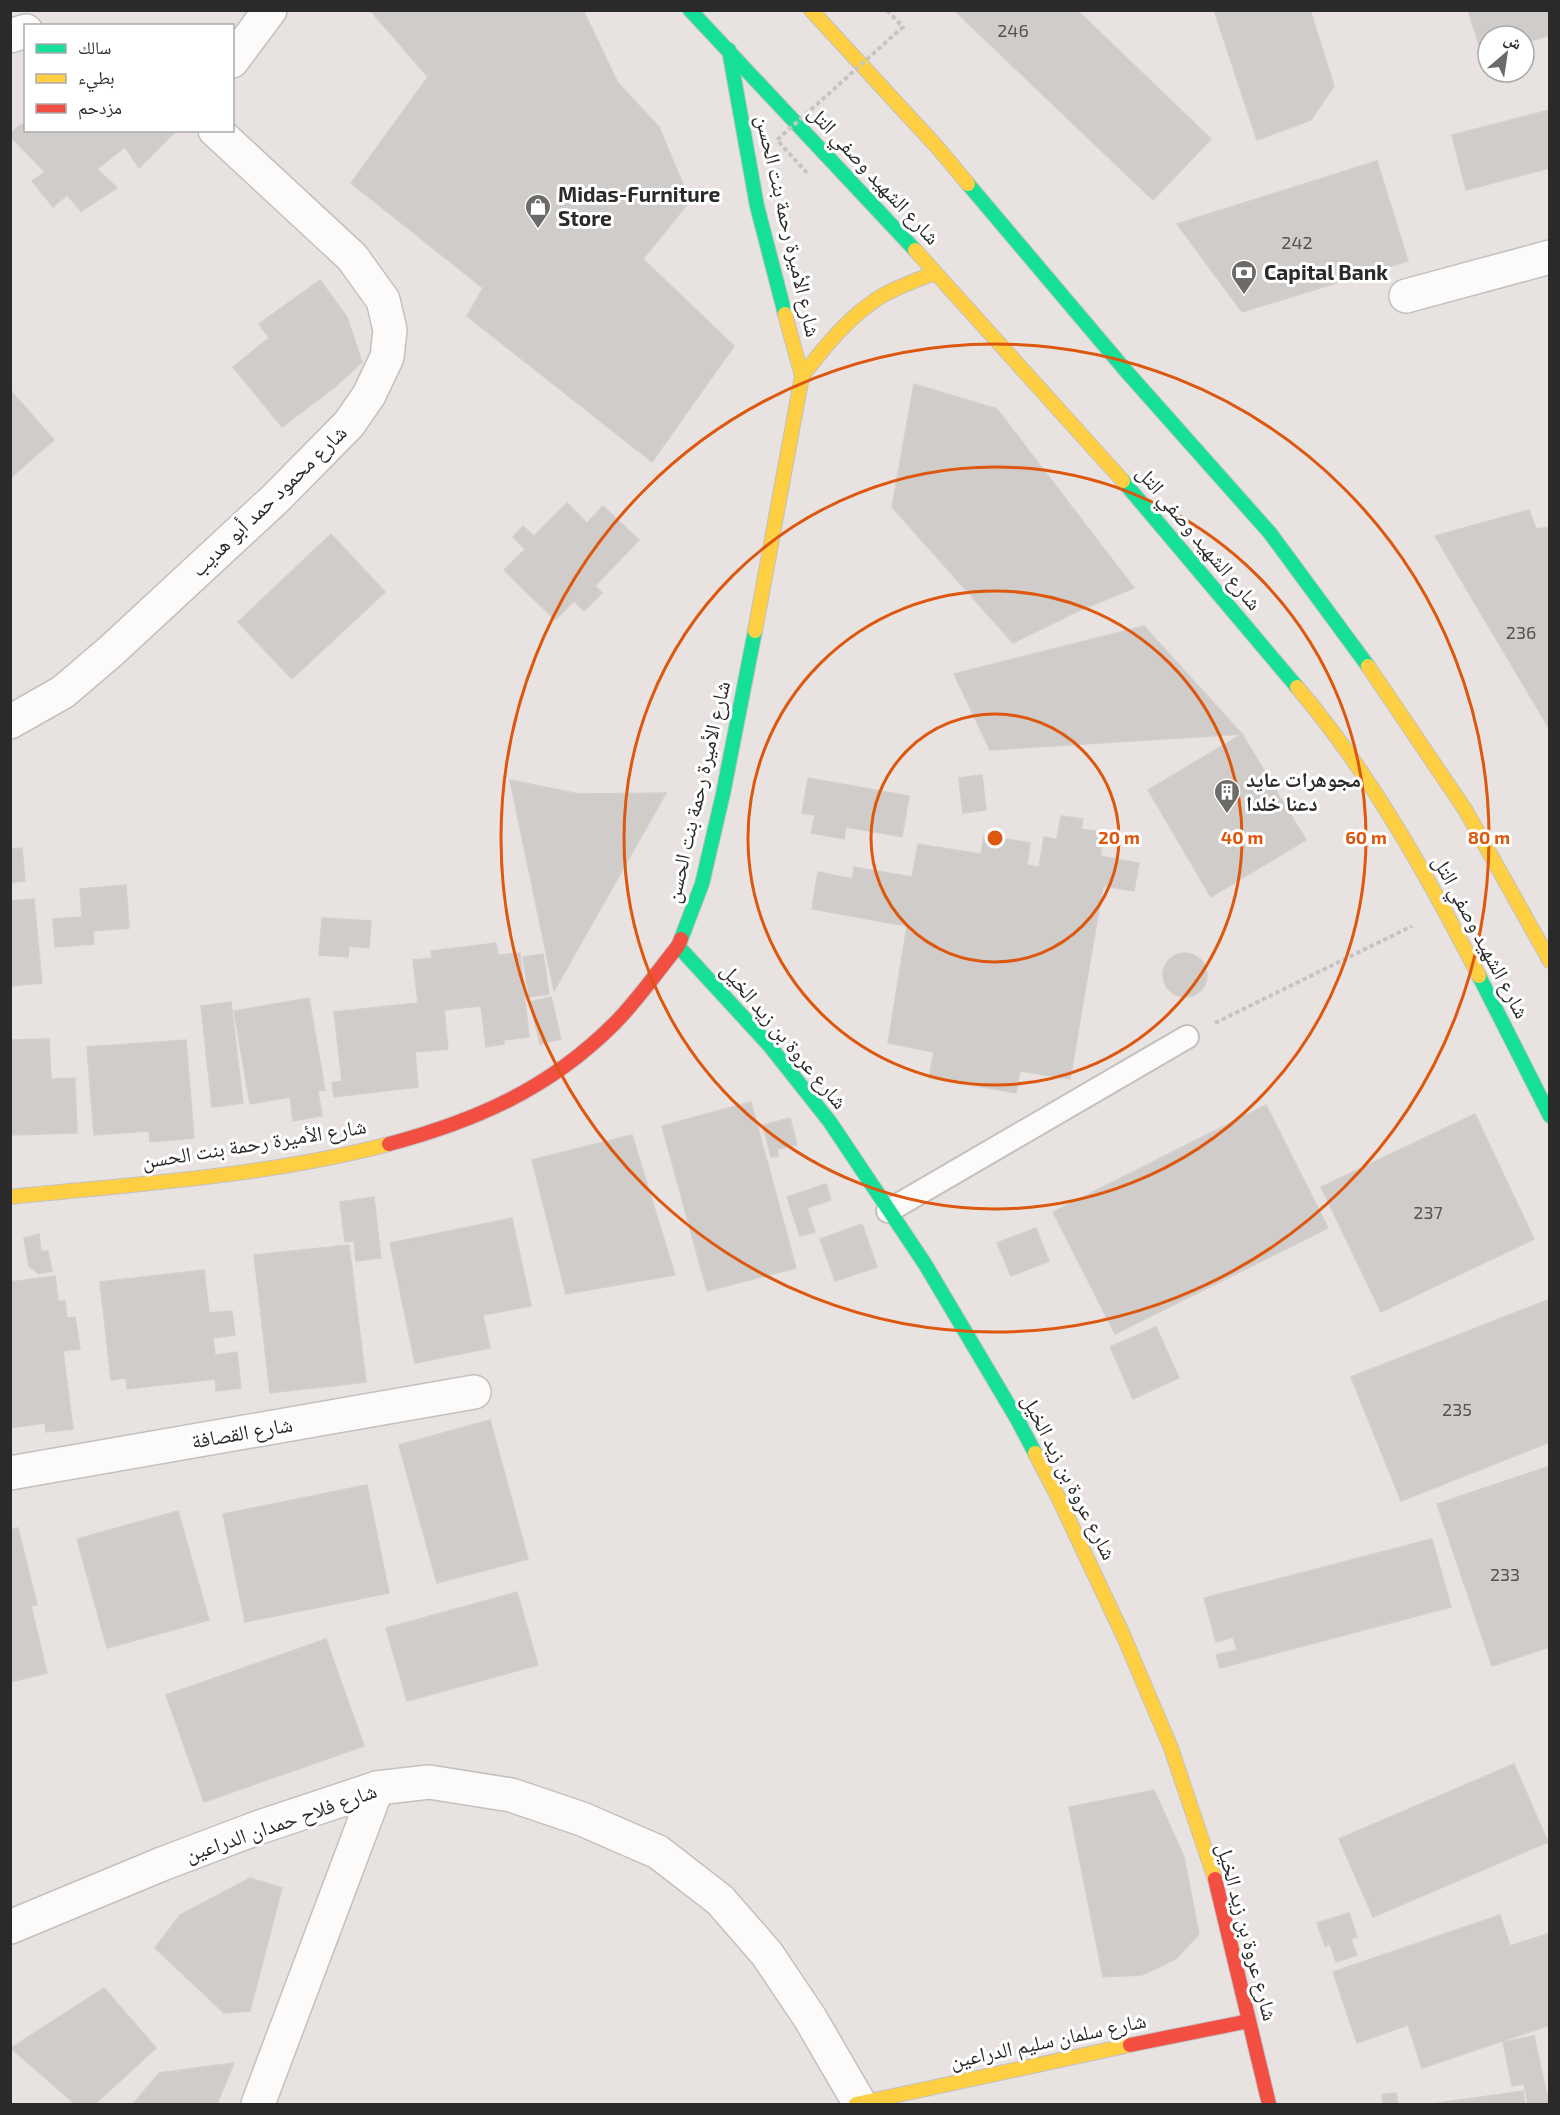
<svg xmlns="http://www.w3.org/2000/svg" width="1560" height="2115" font-family="'Exo 2','Noto Naskh Arabic',sans-serif">
<style>
.building{fill:#cfccc9;stroke:#d3cfcc;stroke-width:1.5}
.lines{fill:none;stroke-linecap:round;stroke-linejoin:round}
.lane-casing{stroke:#c2c1c1;stroke-width:26}
.street-casing{stroke:#c2c1c1;stroke-width:36}
.fast-casing{stroke:#c2c1c1;stroke-width:16}
.slow-casing{stroke:#c2c1c1;stroke-width:16}
.jam-casing{stroke:#c2c1c1;stroke-width:16}
.path{stroke:#c6c5c5;stroke-width:4;stroke-dasharray:4.5 3;stroke-linecap:butt}
.lane{stroke:#fcfbfa;stroke-width:22}
.street{stroke:#fcfbfa;stroke-width:33}
.fast{stroke:#16e098;stroke-width:14}
.slow{stroke:#ffcf43;stroke-width:14}
.jam{stroke:#f24e42;stroke-width:14}
.path-bridge{stroke:#c6c5c5;stroke-width:4;stroke-dasharray:4.5 3;stroke-linecap:butt}
.ring{fill:none;stroke:#de570e;stroke-width:3}
.labels{text-anchor:middle;stroke-width:6;stroke-linejoin:round;paint-order:stroke}
.number-label{font-size:18px;fill:#545352}
.street-label{font-size:21px;fill:#2a2a2a;stroke:#fff}
.poi-label{font-size:21px;font-weight:bold;fill:#2a2a2a;stroke:#fff;text-anchor:start}
.centre{fill:#de570e;stroke:#fff;stroke-width:3}
.ring-label{font-size:18px;text-anchor:middle;font-weight:bold;fill:#de570e;stroke:#fff;stroke-width:6;stroke-linejoin:round;paint-order:stroke}
</style>
<rect width="100%" height="100%" fill="#e8e3e0"/>
<g class="building">
<polygon points="370,10 583,10 618,83 659,127 690,201 643,259 734,346 652,462 467,316 483,288 351,183 428,77"/>
<polygon points="954,10 1077,10 1211,139 1153,200"/>
<polygon points="1214,10 1310,10 1334,86 1311,120 1257,140"/>
<polygon points="1468,10 1550,10 1550,35 1524,43 1524,36 1488,36 1488,54 1482,55"/>
<polygon points="1550,110 1550,168 1466,190 1452,135"/>
<polygon points="26,121 26,130 177,130 139,168 125,147 97,169 117,188 81,211 67,195 53,207 32,181 45,172 10,136 10,133"/>
<polygon points="1377,161 1408,261 1242,312 1177,224"/>
<polygon points="320,280 347,317 362,362 335,387 282,427 233,367 269,338 259,324"/>
<polygon points="914,384 997,409 1134,588 1076,612 1013,643 892,507"/>
<polygon points="10,390 54,440 10,478"/>
<polygon points="567,503 587,523 603,506 639,540 595,586 602,593 584,611 574,601 555,620 504,570 525,549 513,537 523,526 534,536"/>
<polygon points="1529,510 1536,529 1550,527 1550,730 1435,536"/>
<polygon points="331,534 385,592 292,679 238,622"/>
<polygon points="1144,626 1242,734 990,750 954,674"/>
<polygon points="1242,734 1306,840 1211,897 1148,790"/>
<polygon points="982,775 986,810 963,813 959,778"/>
<polygon points="808,778 909,796 902,837 846,827 844,839 811,833 815,815 802,813"/>
<polygon points="510,780 579,794 666,793 554,991"/>
<polygon points="1061,816 1083,819 1081,829 1104,832 1100,856 1139,863 1134,891 1103,886 1070,1079 1020,1071 1016,1093 929,1078 934,1052 888,1043 907,926 812,909 818,872 852,879 854,867 912,877 918,844 981,854 984,835 1030,843 1027,865 1039,867 1044,837 1057,839"/>
<polygon points="22,848 25,881 10,883 10,849"/>
<polygon points="126,885 129,928 93,931 94,944 55,947 53,919 82,917 80,889"/>
<polygon points="34,899 42,983 10,986 10,901"/>
<polygon points="322,918 371,921 369,948 349,946 348,957 319,955"/>
<polygon points="496,943 498,955 520,953 529,1037 504,1040 504,1044 486,1047 481,1006 444,1010 448,1049 415,1052 418,1087 334,1097 332,1083 342,1081 334,1012 418,1003 413,960 432,958 431,951"/>
<circle cx="1185" cy="975" r="22"/>
<polygon points="543,954 549,994 529,997 523,957"/>
<polygon points="551,997 561,1039 540,1044 530,1002"/>
<polygon points="309,998 325,1090 318,1091 322,1116 293,1121 290,1097 250,1104 234,1011"/>
<polygon points="231,1002 243,1103 212,1107 201,1006"/>
<polygon points="49,1039 51,1079 75,1078 77,1133 10,1135 10,1040"/>
<polygon points="186,1040 194,1138 150,1142 149,1131 94,1135 87,1047"/>
<polygon points="751,1102 796,1268 707,1291 662,1126"/>
<polygon points="1266,1105 1328,1228 1115,1334 1053,1212"/>
<polygon points="1475,1114 1534,1239 1381,1312 1321,1187"/>
<polygon points="790,1118 797,1145 777,1149 778,1156 771,1157 763,1125"/>
<polygon points="632,1135 675,1275 566,1294 532,1160"/>
<polygon points="826,1184 831,1200 807,1208 815,1232 800,1236 787,1197"/>
<polygon points="374,1197 381,1258 356,1261 354,1241 345,1242 340,1202"/>
<polygon points="512,1218 531,1306 483,1315 490,1348 415,1363 390,1243"/>
<polygon points="862,1224 877,1267 835,1281 820,1239"/>
<polygon points="1036,1228 1049,1261 1011,1276 997,1243"/>
<polygon points="39,1234 41,1251 48,1251 52,1271 39,1274 29,1266 24,1238"/>
<polygon points="349,1245 366,1382 270,1393 254,1255"/>
<polygon points="204,1270 209,1313 232,1311 235,1335 213,1338 215,1355 237,1352 241,1388 216,1391 215,1379 127,1389 126,1378 111,1380 100,1282"/>
<polygon points="55,1276 58,1301 65,1301 67,1318 75,1317 80,1349 63,1351 73,1429 46,1432 45,1423 10,1428 10,1282"/>
<polygon points="1550,1299 1550,1442 1401,1501 1351,1377"/>
<polygon points="1156,1327 1179,1378 1133,1399 1110,1347"/>
<polygon points="490,1420 528,1559 437,1583 399,1445"/>
<polygon points="1550,1466 1550,1647 1492,1666 1437,1504"/>
<polygon points="367,1485 389,1593 245,1622 223,1514"/>
<polygon points="178,1511 209,1620 107,1648 77,1539"/>
<polygon points="18,1528 37,1605 31,1606 47,1673 10,1682 10,1530"/>
<polygon points="1432,1539 1451,1607 1220,1668 1216,1655 1237,1650 1233,1637 1216,1642 1204,1598"/>
<polygon points="517,1592 538,1665 407,1701 386,1628"/>
<polygon points="326,1639 364,1746 204,1802 166,1695"/>
<polygon points="1514,1764 1548,1842 1373,1917 1339,1839"/>
<polygon points="1154,1790 1184,1857 1199,1934 1176,1959 1142,1975 1103,1977 1069,1807"/>
<polygon points="250,1878 282,1888 250,2011 224,2013 155,1948 180,1915"/>
<polygon points="1349,1913 1357,1937 1351,1939 1357,1955 1336,1962 1330,1944 1325,1946 1317,1923"/>
<polygon points="1500,1915 1510,1946 1550,1933 1550,2025 1422,2068 1408,2025 1357,2043 1333,1972"/>
<polygon points="104,1988 156,2048 95,2104 75,2104 11,2048"/>
<polygon points="1534,2036 1549,2104 1528,2104 1524,2084 1512,2086 1503,2042"/>
<polygon points="234,2063 217,2104 133,2104 159,2073"/>
<polygon points="1523,2091 1525,2104 1431,2104"/>
<polygon points="1396,2093 1398,2104 1383,2104 1382,2095"/>
</g>
<g class="lines">
<defs>
<polyline id="lane" points="888,1211 1187,1037"/>
<g id="street">
<polyline points="10,36 26,31"/>
<polyline points="232,61 270,10"/>
<polyline points="1406,296 1550,257"/>
<polyline points="10,722 63,692 111,651 275,499 349,424 369,395 387,357 390,330 383,300 352,257 215,130"/>
<polyline points="10,1473 474,1392"/>
<polyline points="10,1927 162,1864 257,1828 377,1788 429,1782 511,1795 582,1819 658,1852 720,1900 767,1954 810,2018 860,2104"/>
<polyline points="258,2104 377,1788"/>
</g>
<g id="fast">
<polyline points="690,10 915,250"/>
<polyline points="729,50 757,206 785,314"/>
<polyline points="968,184 1127,372 1270,533 1368,666"/>
<polyline points="1123,481 1297,687"/>
<polyline points="681,939 702,884 723,794 755,631"/>
<polyline points="678,946 769,1045 830,1122 925,1264 1017,1419 1035,1453"/>
<polyline points="1479,976 1550,1116"/>
</g>
<g id="slow">
<polyline points="811,10 938,148 968,184"/>
<polyline points="915,250 1123,481"/>
<path d="M802,376c23,-29 46,-59 78,-79 17,-10 36,-17 55,-24"/>
<polyline points="755,631 802,376 785,314"/>
<polyline points="1368,666 1466,811 1550,961"/>
<path d="M1297,687c74,87 130,188 182,289"/>
<path d="M10,1197c125,-13 258,-21 379,-53"/>
<polyline points="1035,1453 1058,1497 1124,1637 1171,1748 1215,1879"/>
<polyline points="856,2104 1130,2045"/>
</g>
<g id="jam">
<path d="M389,1144c86,-23 160,-55 225,-120 23,-23 43,-52 64,-78l3,-7"/>
<polyline points="1215,1879 1269,2104"/>
<polyline points="1130,2045 1249,2021"/>
</g>
</defs>
<use href="#lane" class="lane-casing"/>
<use href="#street" class="street-casing"/>
<use href="#fast" class="fast-casing"/>
<use href="#slow" class="slow-casing"/>
<use href="#jam" class="jam-casing"/>
<polyline class="path" points="1215,1023 1412,926"/>
<use href="#lane" class="lane"/>
<use href="#street" class="street"/>
<use href="#fast" class="fast"/>
<use href="#slow" class="slow"/>
<use href="#jam" class="jam"/>
<polyline class="path-bridge" points="807,173 777,140 903,27 887,10"/>
</g>
<g class="ring">
<circle cx="995" cy="838" r="124"/>
<circle cx="995" cy="838" r="247"/>
<circle cx="995" cy="838" r="371"/>
<circle cx="995" cy="838" r="494"/>
</g>
<defs>
<symbol id="shop-pin" viewBox="-11 -11 22 30"><path d="M0 17L-7.5 6A9.5 9.5 0 1 1 7.5 6Z" fill="#6c6b6a" stroke="#fff"/><path d="M-5-2.5h2.3a2.7 3.5 0 0 1 5.4 0H5L5.5 6h-11ZM-1.5-2.5h3a1.5 2.3 0 0 0-3 0Z" fill="#fff"/></symbol>
<symbol id="bank-pin" viewBox="-11 -11 22 30"><path d="M0 17L-7.5 6A9.5 9.5 0 1 1 7.5 6Z" fill="#6c6b6a" stroke="#fff"/><path d="M-6-4H6V4H-6ZM0-2.3a2.3 2.3 0 1 0 0 4.6a2.3 2.3 0 1 0 0-4.6Z" fill="#fff"/></symbol>
<symbol id="building-pin" viewBox="-11 -11 22 30"><path d="M0 17L-7.5 6A9.5 9.5 0 1 1 7.5 6Z" fill="#6c6b6a" stroke="#fff"/><path d="M-4-6H4V6H1V3H-1V6H-4ZM-2.5-4.3h1.7v1.8h-1.7ZM.8-4.3h1.7v1.8H.8ZM-2.5-1h1.7V.8h-1.7ZM.8-1h1.7V.8H.8Z" fill="#fff"/></symbol>
</defs>
<g fill-rule="evenodd">
<use href="#shop-pin" x="523" y="192" width="30" height="40"/>
<use href="#bank-pin" x="1229" y="258" width="30" height="40"/>
<use href="#building-pin" x="1212" y="777" width="30" height="40"/>
</g>
<g class="labels">
<g class="number-label">
<text x="1013" y="37">246</text>
<text x="1297" y="249">242</text>
<text x="1521" y="639">236</text>
<text x="1428" y="1219">237</text>
<text x="1457" y="1416">235</text>
<text x="1505" y="1581">233</text>
</g>
<g class="street-label">
<text transform="translate(874 175) rotate(47)" y="7">شارع الشهيد وصفي التل</text>
<text transform="translate(788 226) rotate(77)" y="7">شارع الأميرة رحمة بنت الحسن</text>
<text transform="translate(269 501) rotate(-44)" y="7">شارع محمود حمد أبو هديب</text>
<text transform="translate(1199 538) rotate(50)" y="7">شارع الشهيد وصفي التل</text>
<text transform="translate(698 792) rotate(-77)" y="7">شارع الأميرة رحمة بنت الحسن</text>
<text transform="translate(1481 937) rotate(62)" y="7">شارع الشهيد وصفي التل</text>
<text transform="translate(784 1036) rotate(50)" y="7">شارع عروة بن زيد الخيل</text>
<text transform="translate(254 1144) rotate(-9)" y="7">شارع الأميرة رحمة بنت الحسن</text>
<text transform="translate(242 1433) rotate(-10)" y="7">شارع القصافة</text>
<text transform="translate(1069 1477) rotate(63)" y="7">شارع عروة بن زيد الخيل</text>
<text transform="translate(281 1823) rotate(-19)" y="7">شارع فلاح حمدان الدراعين</text>
<text transform="translate(1247 1932) rotate(75)" y="7">شارع عروة بن زيد الخيل</text>
<text transform="translate(1048 2041) rotate(-12)" y="7">شارع سلمان سليم الدراعين</text>
</g>
<g class="poi-label">
<text x="558" y="202">Midas-Furniture<tspan x="558" dy="24">Store</tspan></text>
<text x="1264" y="280">Capital Bank</text>
<text x="1246" y="787">مجوهرات عايد<tspan x="1246" dy="24">دعنا خلدا</tspan></text>
</g>
</g>
<circle cx="995" cy="838" r="9" class="centre"/>
<g class="ring-label">
<text x="1119" y="844">20 m</text>
<text x="1242" y="844">40 m</text>
<text x="1366" y="844">60 m</text>
<text x="1489" y="844">80 m</text>
</g>
<rect width="1560" height="2115" fill="none" stroke="#2a2a2a" stroke-width="24"/>
<rect x="24" y="24" width="210" height="108" fill="#ffffff" stroke="#aaaaaa" stroke-width="1.5"/>
<rect x="36" y="44" width="30" height="9" fill="#16e098" stroke="#aaaaaa" stroke-width="1.5"/>
<text x="78" y="54" font-size="18" fill="#2a2a2a">سالك</text>
<rect x="36" y="74" width="30" height="9" fill="#ffcf43" stroke="#aaaaaa" stroke-width="1.5"/>
<text x="78" y="84" font-size="18" fill="#2a2a2a">بطيء</text>
<rect x="36" y="104" width="30" height="9" fill="#f24e42" stroke="#aaaaaa" stroke-width="1.5"/>
<text x="78" y="114" font-size="18" fill="#2a2a2a">مزدحم</text>
<g transform="translate(1506 54) rotate(29)"><circle r="28" fill="#ffffff" stroke="#aaaaaa" stroke-width="1.5"/>
<path d="M0-4.5L10 22L0 15L-10 22Z" fill="#6c6b6a"/>
<text y="-9" font-size="16" font-weight="bold" text-anchor="middle" fill="#2a2a2a">ش</text>
</g>
</svg>
